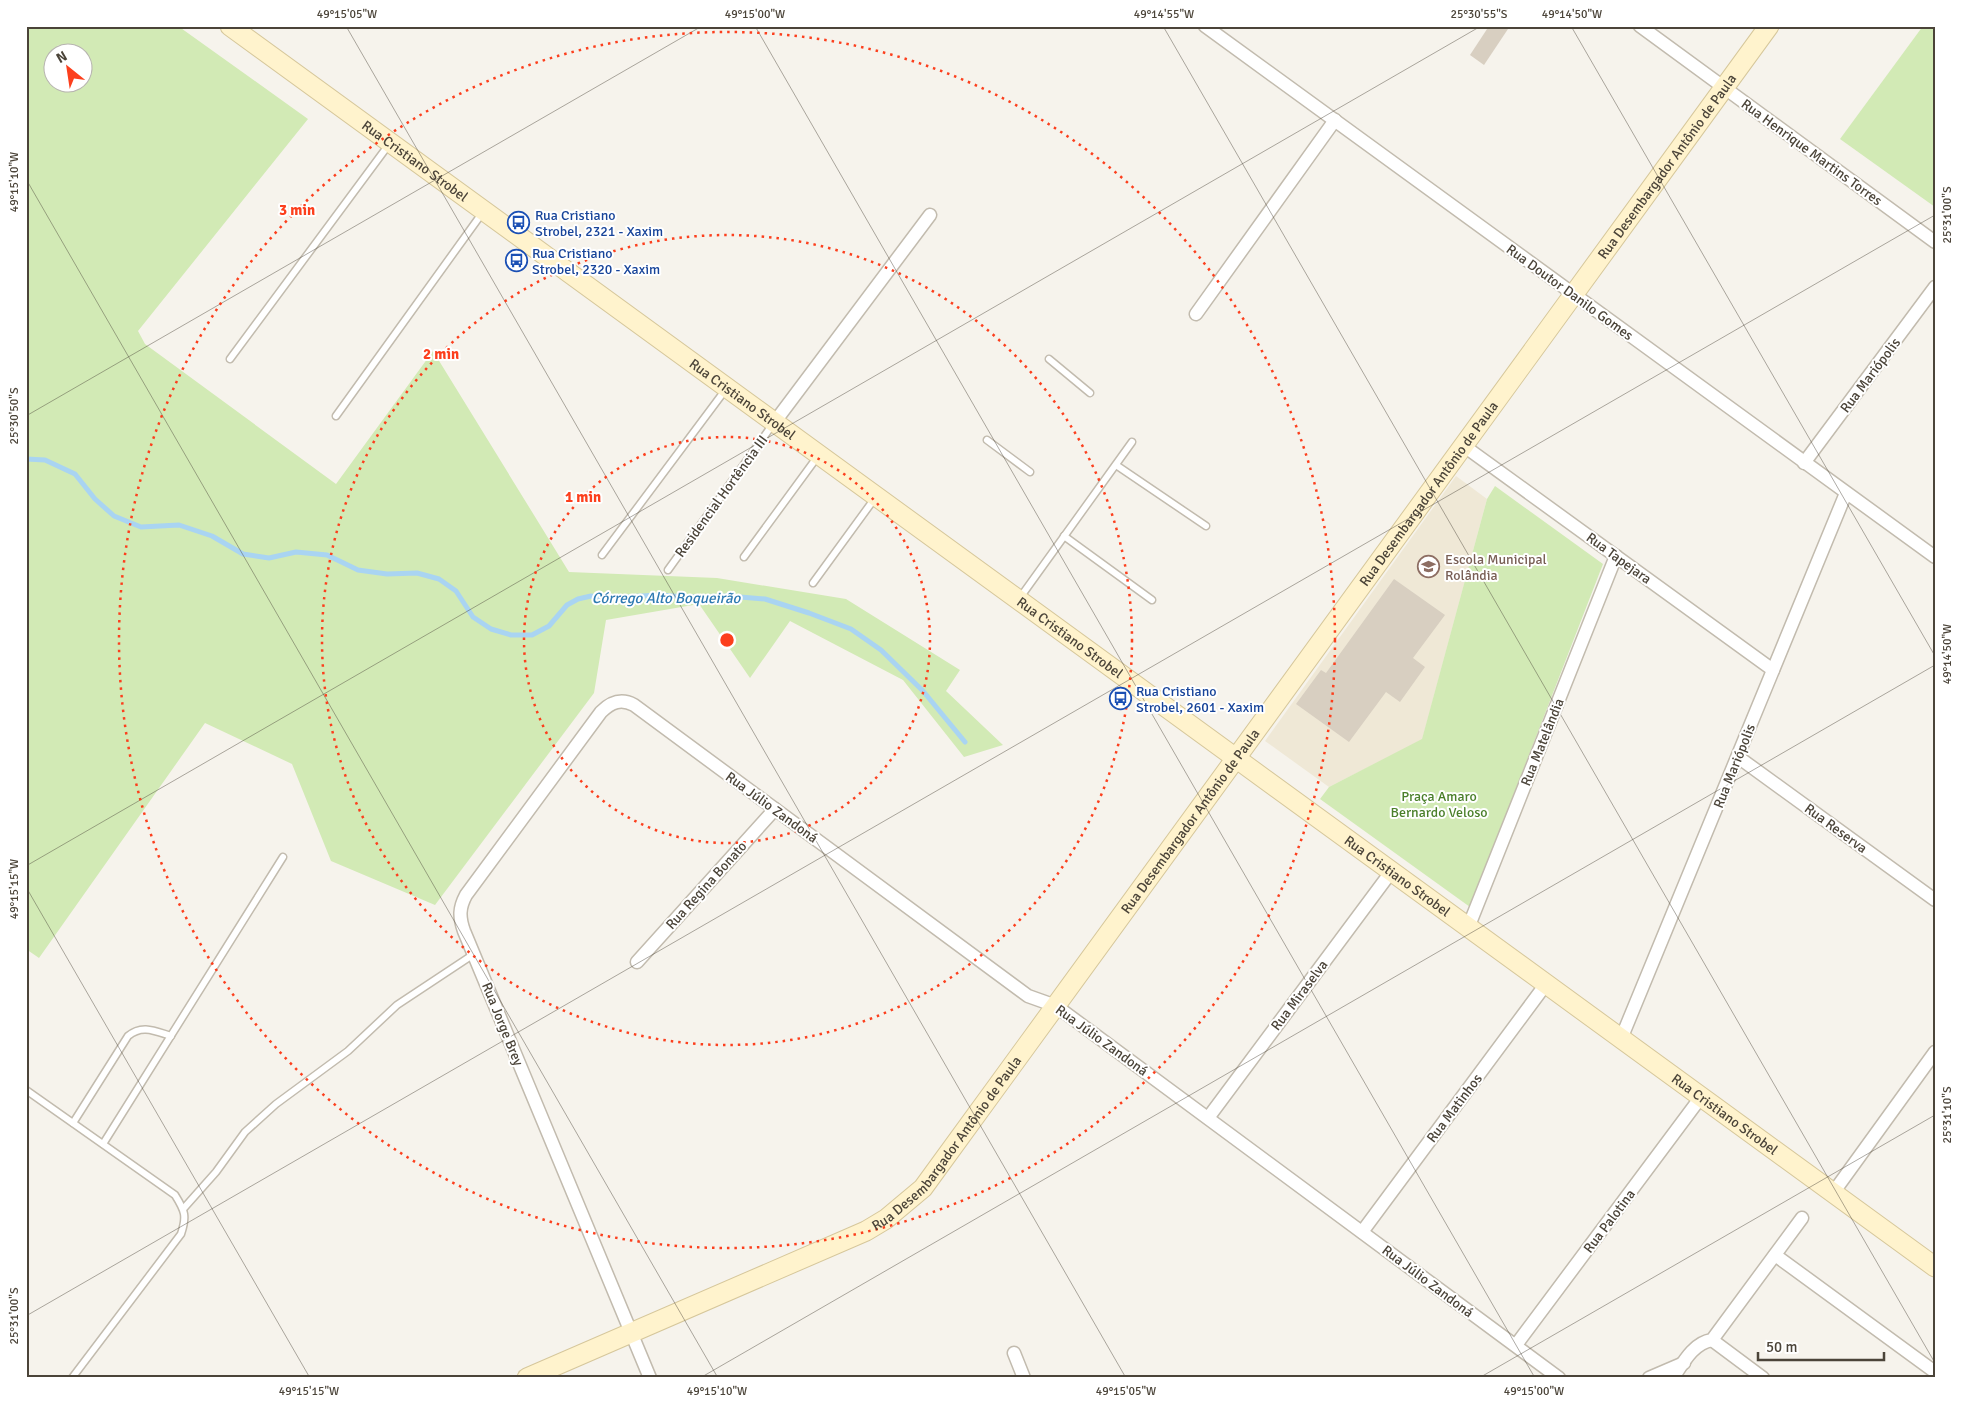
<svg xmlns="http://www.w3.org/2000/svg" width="1961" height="1404" font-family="Signika,sans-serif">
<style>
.education{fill:#efe8d6}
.green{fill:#d2eab5;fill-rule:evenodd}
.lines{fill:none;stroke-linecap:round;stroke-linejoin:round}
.stream{stroke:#a9d4f2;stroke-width:5}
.building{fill:#d8cfc1}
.service-casing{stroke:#c2bbae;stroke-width:9}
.minor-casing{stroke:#c2bbae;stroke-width:15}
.secondary-casing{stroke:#d6c79b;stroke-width:21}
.service{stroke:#fff;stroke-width:6}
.minor{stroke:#fff;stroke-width:12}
.secondary{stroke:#fff3cd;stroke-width:19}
.ticks{fill:none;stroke:#4b4439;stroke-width:1;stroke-opacity:0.45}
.ring{fill:none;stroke:#fc3f1d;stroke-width:2.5;stroke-dasharray:2.5 5}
.labels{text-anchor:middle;stroke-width:4;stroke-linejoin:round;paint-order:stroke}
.street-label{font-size:14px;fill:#4b4439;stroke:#fff}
.transit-label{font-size:14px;fill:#164399;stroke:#fff;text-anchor:start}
.education-label{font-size:14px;fill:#785e54;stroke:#fff;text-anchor:start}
.park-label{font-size:14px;fill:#4a7f2a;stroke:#fff}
.water-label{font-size:15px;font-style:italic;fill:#2e7ab2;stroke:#fff}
.centre{fill:#fc3f1d;stroke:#fff;stroke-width:2.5}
.ring-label{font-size:15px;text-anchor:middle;font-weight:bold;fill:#fc3f1d;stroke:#fff;stroke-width:4;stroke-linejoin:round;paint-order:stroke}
.neatline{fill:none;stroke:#4b4439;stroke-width:2}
.ticks-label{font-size:12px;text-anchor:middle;fill:#4b4439}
</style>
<rect width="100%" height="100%" fill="#f6f3ec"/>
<polygon class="education" points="1456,476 1487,499 1422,740 1329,787 1265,741"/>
<g class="green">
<path d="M26,26h152l130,93 -170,212 7,13 191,140 97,-133 136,221 148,6 129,21 114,71 -14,21 57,54 -39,12 -61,-77 -113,-59 -40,57 -51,-74 -93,16 -12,73 -159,212 -104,-44 -39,-97 -87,-41 -166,235 -13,-9zM52,52h30v30h-30z"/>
<polygon points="1923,26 1935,26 1935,207 1840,139"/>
<polygon points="1495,486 1603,564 1470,907 1320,799 1329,787 1422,739 1487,499"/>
</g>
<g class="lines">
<polyline class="stream" points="26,459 45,460 75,474 95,499 114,516 141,527 179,525 212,536 243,554 269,558 296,552 327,555 358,570 387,574 417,573 439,579 456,591 473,617 491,629 511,635 532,635 549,626 567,605 578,599 591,596 609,598 658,595 687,597 728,596 765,599 809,613 851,629 881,650 923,691 965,742"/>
</g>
<g class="building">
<polygon points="1489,26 1510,26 1484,65 1470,55"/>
<polygon points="1394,579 1445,615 1413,658 1425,667 1400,702 1386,692 1349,742 1296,704 1321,670 1326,673"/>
</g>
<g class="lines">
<defs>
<g id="service">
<polyline points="230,359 390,143"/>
<polyline points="1049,359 1090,393"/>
<polyline points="336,416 483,212"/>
<polyline points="987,440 1030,472"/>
<polyline points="1116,465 1206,526"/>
<polyline points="1064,536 1152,600"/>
<polyline points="602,555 726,389"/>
<polyline points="744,557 818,456"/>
<polyline points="668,570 773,424"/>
<polyline points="813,583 875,498"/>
<polyline points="1019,599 1132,442"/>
<path d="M26,1090l149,105c10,16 12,21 6,39l-109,144"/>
<path d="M73,1123l55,-87c14,-12 27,-5 43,0"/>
<polyline points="103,1144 283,857"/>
<polyline points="184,1208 216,1172 245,1132 276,1104 348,1051 397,1005 474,954"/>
</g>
<g id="minor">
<polyline points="1205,26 1935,557"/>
<polyline points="1640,26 1935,242"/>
<polyline points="1196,314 1335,120"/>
<polyline points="774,423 930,215"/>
<polyline points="1464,446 1773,670"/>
<polyline points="1804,463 1935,287"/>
<polyline points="1738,757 1935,900"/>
<polyline points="1468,928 1616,556"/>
<polyline points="637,962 775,809"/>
<polyline points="1621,1039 1846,493"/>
<polyline points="1208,1118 1391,872"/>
<polyline points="1833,1193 1935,1052"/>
<polyline points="1362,1232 1546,984"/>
<polyline points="1775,1255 1935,1372"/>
<polyline points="1712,1340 1763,1378"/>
<polyline points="1516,1345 1701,1097"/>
<polyline points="1014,1353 1024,1378"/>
<path d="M650,1378l-186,-447c-5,-14 -5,-23 2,-36l135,-183c10,-10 20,-14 33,-7l394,291 28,10 503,372"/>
<polyline points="1649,1378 1684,1363"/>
<path d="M1673,1378c10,-15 20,-35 39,-38l90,-122"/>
</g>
<g id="secondary">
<path id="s1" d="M230,26l1705,1241"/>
<path id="s2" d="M527,1378l339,-147 20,-12 37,-31 846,-1162"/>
</g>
</defs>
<use href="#service" class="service-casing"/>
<use href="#minor" class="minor-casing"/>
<use href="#secondary" class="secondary-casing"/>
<use href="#service" class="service"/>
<use href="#minor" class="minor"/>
<use href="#secondary" class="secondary"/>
</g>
<path class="ticks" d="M346,26l780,1352M755,26l780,1352M1163,26l772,1337M1571,26l364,630M26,179l692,1199M26,416l676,-390M26,866l1455,-840M26,887l284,491M26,1316l1909,-1101M700,1378l1235,-713M1479,1378l456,-263"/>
<g class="ring">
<circle cx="727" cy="640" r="203"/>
<circle cx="727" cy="640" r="405"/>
<circle cx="727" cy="640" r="608"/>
</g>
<defs>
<symbol id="bus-ring" viewBox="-11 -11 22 22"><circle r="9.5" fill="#fff" stroke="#1a4fb4" stroke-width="1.5"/><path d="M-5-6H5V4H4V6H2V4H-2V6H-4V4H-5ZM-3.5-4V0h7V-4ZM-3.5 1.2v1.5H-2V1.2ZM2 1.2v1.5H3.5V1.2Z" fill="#1a4fb4"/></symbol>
<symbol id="school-ring" viewBox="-11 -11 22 22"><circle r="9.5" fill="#fff" stroke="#8d6e63" stroke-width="1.5"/><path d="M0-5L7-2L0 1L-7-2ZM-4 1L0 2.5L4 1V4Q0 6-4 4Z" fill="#8d6e63"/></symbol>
</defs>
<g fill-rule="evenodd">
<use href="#bus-ring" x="506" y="210" width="25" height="25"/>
<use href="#bus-ring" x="504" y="248" width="25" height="25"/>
<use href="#school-ring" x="1416" y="554" width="25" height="25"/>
<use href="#bus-ring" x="1108" y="686" width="25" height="25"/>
</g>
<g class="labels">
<g class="street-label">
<text transform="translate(1812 152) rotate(36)" y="5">Rua Henrique Martins Torres</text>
<text dy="5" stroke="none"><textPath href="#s1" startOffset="229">Rua Cristiano Strobel</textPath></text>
<text dy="5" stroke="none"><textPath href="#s2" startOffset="1705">Rua Desembargador Antônio de Paula</textPath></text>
<text transform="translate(1570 292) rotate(36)" y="5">Rua Doutor Danilo Gomes</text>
<text transform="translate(1870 375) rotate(-53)" y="5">Rua Mariópolis</text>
<text dy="5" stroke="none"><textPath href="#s1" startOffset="634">Rua Cristiano Strobel</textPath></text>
<text dy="5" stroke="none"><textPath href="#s2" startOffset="1300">Rua Desembargador Antônio de Paula</textPath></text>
<text transform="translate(721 496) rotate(-54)" y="5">Residencial Hortência III</text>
<text transform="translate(1619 558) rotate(36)" y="5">Rua Tapejara</text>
<text dy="5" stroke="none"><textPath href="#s1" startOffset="1039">Rua Cristiano Strobel</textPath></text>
<text transform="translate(1542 742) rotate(-68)" y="5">Rua Matelândia</text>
<text transform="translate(1734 766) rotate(-68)" y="5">Rua Mariópolis</text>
<text transform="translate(772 807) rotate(36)" y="5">Rua Júlio Zandoná</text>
<text dy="5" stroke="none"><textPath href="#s2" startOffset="895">Rua Desembargador Antônio de Paula</textPath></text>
<text transform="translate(1836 828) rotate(36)" y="5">Rua Reserva</text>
<text dy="5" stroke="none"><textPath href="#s1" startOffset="1444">Rua Cristiano Strobel</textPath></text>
<text transform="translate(706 885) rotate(-48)" y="5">Rua Regina Bonato</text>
<text transform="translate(1299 995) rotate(-53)" y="5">Rua Miraselva</text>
<text transform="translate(503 1024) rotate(68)" y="5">Rua Jorge Brey</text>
<text transform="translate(1102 1040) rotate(36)" y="5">Rua Júlio Zandoná</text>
<text transform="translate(1454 1108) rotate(-53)" y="5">Rua Matinhos</text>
<text dy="5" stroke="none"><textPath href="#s1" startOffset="1849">Rua Cristiano Strobel</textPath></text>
<text dy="5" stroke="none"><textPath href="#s2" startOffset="490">Rua Desembargador Antônio de Paula</textPath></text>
<text transform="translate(1609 1221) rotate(-53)" y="5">Rua Palotina</text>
<text transform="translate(1428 1281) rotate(37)" y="5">Rua Júlio Zandoná</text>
</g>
<g class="transit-label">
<text x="535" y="220">Rua Cristiano<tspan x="535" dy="16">Strobel, 2321 - Xaxim</tspan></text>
<text x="532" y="258">Rua Cristiano<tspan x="532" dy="16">Strobel, 2320 - Xaxim</tspan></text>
<text x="1136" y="696">Rua Cristiano<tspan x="1136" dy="16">Strobel, 2601 - Xaxim</tspan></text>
</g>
<g class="education-label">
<text x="1445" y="564">Escola Municipal<tspan x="1445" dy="16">Rolândia</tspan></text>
</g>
<g class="park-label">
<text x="1439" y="801">Praça Amaro<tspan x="1439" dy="16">Bernardo Veloso</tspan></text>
</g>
<g class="water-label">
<text x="666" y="603">Córrego Alto Boqueirão</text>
</g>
</g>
<circle cx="727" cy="640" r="8" class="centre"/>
<g class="ring-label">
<text x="297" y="215">3 min</text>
<text x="441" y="359">2 min</text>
<text x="583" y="502">1 min</text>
</g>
<rect width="1961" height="1404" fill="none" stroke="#ffffff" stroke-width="55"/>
<g transform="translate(68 68) rotate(330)"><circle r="24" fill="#ffffff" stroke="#b7b4b0"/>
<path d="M0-4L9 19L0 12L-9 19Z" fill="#fc3f1d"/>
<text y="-8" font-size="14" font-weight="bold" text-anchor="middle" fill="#4b4439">N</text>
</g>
<path d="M1758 1352v8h126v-8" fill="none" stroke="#4b4439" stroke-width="2.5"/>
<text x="1766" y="1352" font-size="15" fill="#4b4439" stroke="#ffffff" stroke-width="4" paint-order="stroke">50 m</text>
<rect x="28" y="28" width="1906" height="1348" class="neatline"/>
<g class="ticks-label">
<text x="347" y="18">49°15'05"W</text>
<text x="755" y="18">49°15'00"W</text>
<text x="1164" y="18">49°14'55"W</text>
<text x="1479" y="18">25°30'55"S</text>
<text x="1572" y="18">49°14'50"W</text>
<text transform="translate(14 182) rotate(-90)" y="4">49°15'10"W</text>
<text transform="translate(1947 215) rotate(-90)" y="4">25°31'00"S</text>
<text transform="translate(14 416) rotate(-90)" y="4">25°30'50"S</text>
<text transform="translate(1947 654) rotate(-90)" y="4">49°14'50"W</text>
<text transform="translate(14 889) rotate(-90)" y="4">49°15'15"W</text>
<text transform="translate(1947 1115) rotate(-90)" y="4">25°31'10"S</text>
<text transform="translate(14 1316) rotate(-90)" y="4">25°31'00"S</text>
<text x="309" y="1395">49°15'15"W</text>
<text x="717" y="1395">49°15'10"W</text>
<text x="1126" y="1395">49°15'05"W</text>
<text x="1534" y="1395">49°15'00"W</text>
</g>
</svg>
